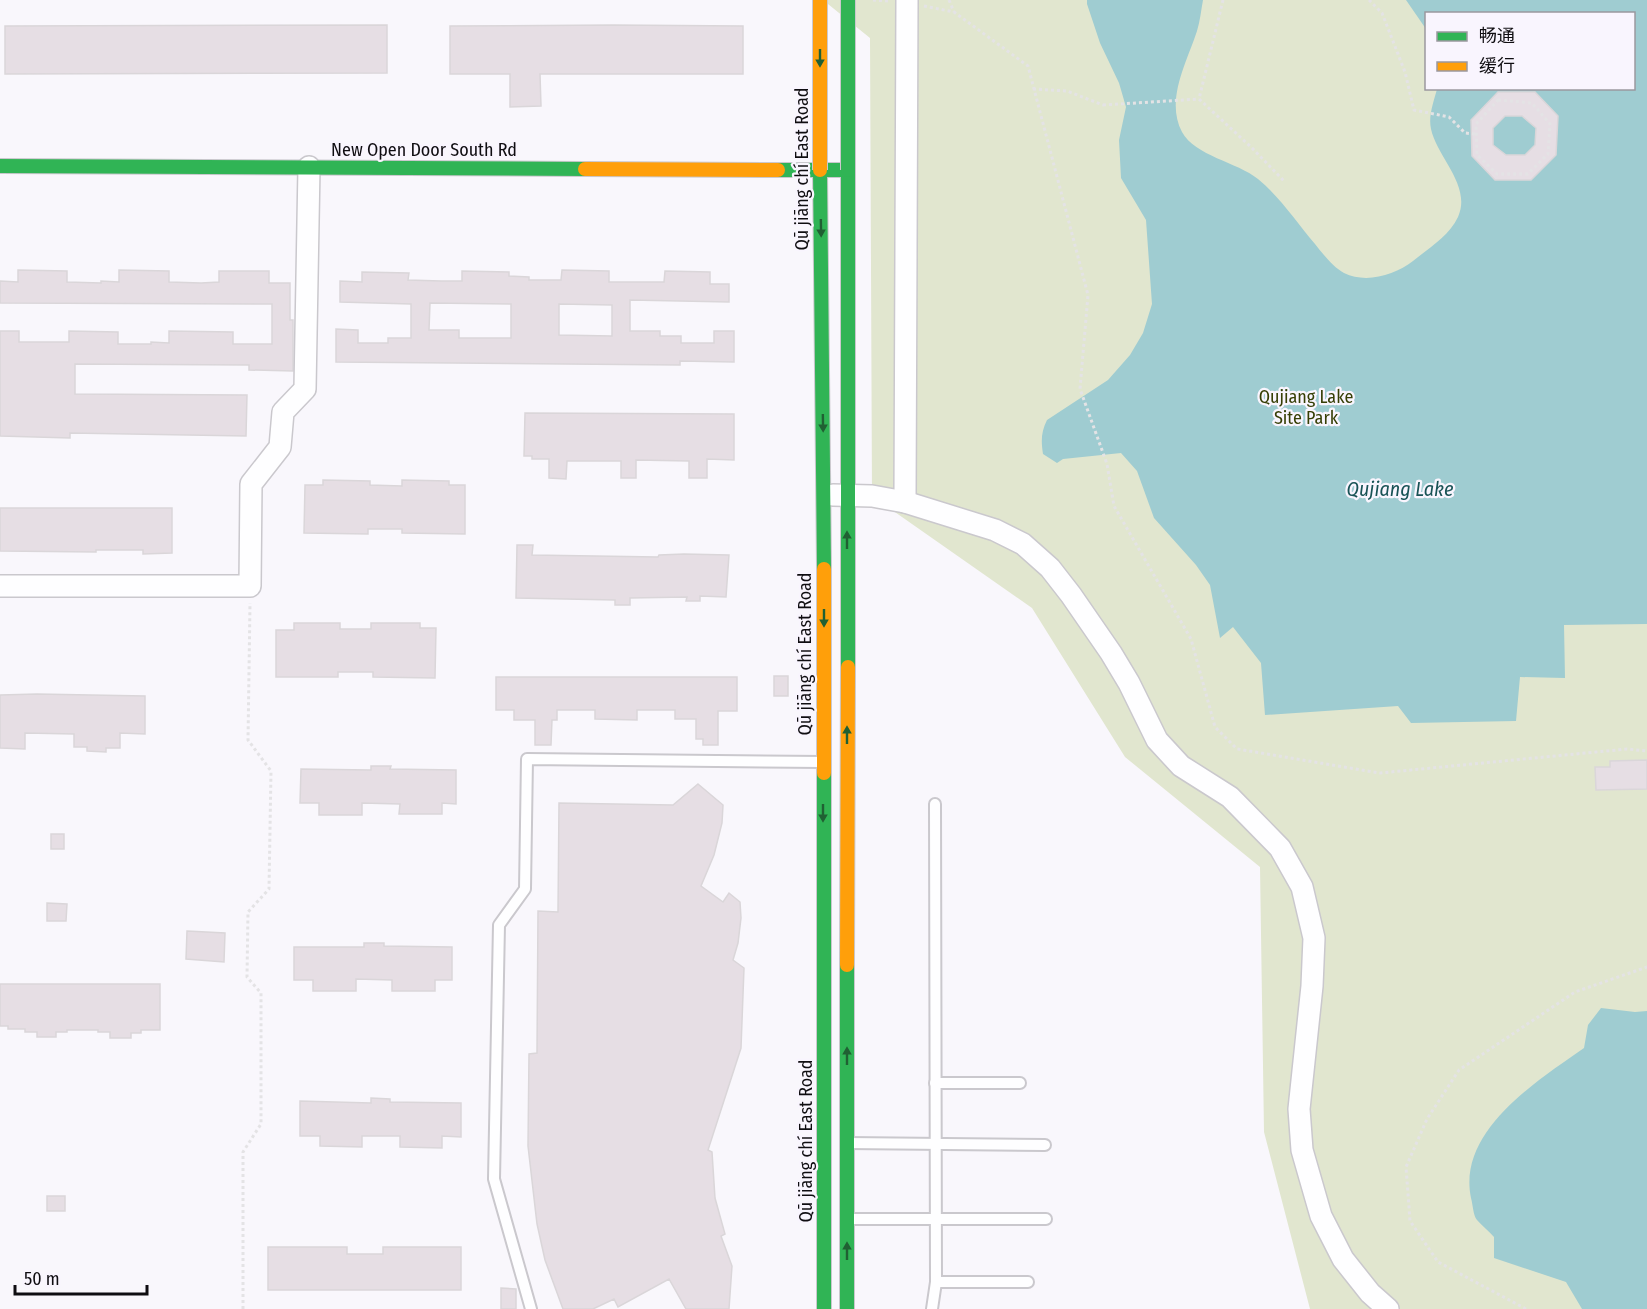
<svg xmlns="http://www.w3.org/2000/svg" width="1647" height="1309" font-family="'Fira Sans Condensed','Noto Sans SC',sans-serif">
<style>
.green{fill:#e1e6cf;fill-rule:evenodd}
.water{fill:#9fccd1}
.building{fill:#e6dee4;stroke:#dad6d9;stroke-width:1.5;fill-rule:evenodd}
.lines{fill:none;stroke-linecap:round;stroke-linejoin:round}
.lane-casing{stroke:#cac8cd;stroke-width:14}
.street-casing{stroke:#cac8cd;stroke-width:24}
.fast-casing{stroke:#cac8cd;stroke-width:16}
.slow-casing{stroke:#cac8cd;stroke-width:16}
.path{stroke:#e4e3e5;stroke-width:3;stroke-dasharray:3 3;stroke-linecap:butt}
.lane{stroke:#fefeff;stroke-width:10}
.street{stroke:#fefeff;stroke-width:21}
.fast{stroke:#30b455;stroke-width:14}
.slow{stroke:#ff9f0a;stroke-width:14}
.fast-bridge-casing{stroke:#cac8cd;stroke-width:16;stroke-linecap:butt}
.slow-bridge-casing{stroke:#cac8cd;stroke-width:16;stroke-linecap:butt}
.path-bridge{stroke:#e4e3e5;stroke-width:3;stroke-dasharray:3 3;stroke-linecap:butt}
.fast-bridge{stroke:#30b455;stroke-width:14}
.slow-bridge{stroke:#ff9f0a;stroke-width:14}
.oneway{fill:#206033}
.labels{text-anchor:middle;stroke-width:4.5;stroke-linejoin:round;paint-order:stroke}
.street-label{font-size:18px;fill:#0f0d11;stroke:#f9f5fe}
.park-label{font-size:18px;fill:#363f05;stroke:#f9f5fe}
.water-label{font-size:20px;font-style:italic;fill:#195356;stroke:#f9f5fe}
</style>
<rect width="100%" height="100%" fill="#f9f7fc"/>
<path class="green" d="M823,0h824v1309h-337l-46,-177 -4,-265 -135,-110 -93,-149 -160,-112 -2,-458zM1426,14h208v74h-208z"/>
<g class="water">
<path d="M1087,0h116c-2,11 -3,21 -6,31 -10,31 -32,69 -15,101 13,24 55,30 76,47 22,18 39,44 57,65 8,10 18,23 29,29 22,11 51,2 69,-12 16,-13 36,-25 45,-44 14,-31 -21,-60 -27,-88 -3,-13 3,-28 6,-40l197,-1v-74h-208v15l-20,-29h241v624l-83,1 1,53 -45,-1 -4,44 -105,2 -13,-17 -133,9 -4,-52 -28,-36 -13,11 -10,-53 -14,-20 -42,-47 -17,-47 -16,-18 -58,6 -6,4 -14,-9c-2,-13 -2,-22 4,-34l61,-40 22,-25 13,-22 9,-29 -6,-84 -25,-42 -2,-38 7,-33 -7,-24 -19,-40 -13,-39z"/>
<path d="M1601,1008l34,4 12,-1v298h-65l-16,-27 -72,-24v-21c-5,-6 -12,-11 -17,-17 -4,-5 -4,-15 -6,-22 -14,-67 66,-117 113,-150l4,-23z"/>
</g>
<g class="building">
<polygon points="387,25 387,73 5,74 5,26"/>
<polygon points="613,25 743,26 743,74 540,74 541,106 510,107 510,74 450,74 450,26"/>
<path d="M1498,92h37l23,24 -2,39 -25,25h-36l-23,-24 -1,-36zM1505,116h17l14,12 -1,17 -10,10h-19l-13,-10v-17z"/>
<polygon points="18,270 67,271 67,282 101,283 101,281 119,282 119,270 169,271 169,282 201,283 219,282 219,271 269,271 269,283 290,283 290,320 293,320 293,371 249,370 249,365 75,364 75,394 247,395 246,436 70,433 70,438 0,436 0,331 19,331 19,342 69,342 69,331 118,332 118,344 151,344 151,342 169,343 169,331 233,332 233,344 272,344 272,304 0,303 0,281 18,282"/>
<path d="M562,270l47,1v11h55l1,-11 45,1v12h19v18l-99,-2v31h30v5h21v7h33v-12h20v31l-54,-1v4l-344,-3v-33l22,1v13h30v-5h23v-34l-71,-2v-21l22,1v-10l47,1 -1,7 33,1h21v-10l47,1v4l20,1v3h32zM430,303l81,1v34h-52v-8h-30zM559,304l53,1v31l-53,-1z"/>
<polygon points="525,413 734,414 734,460 707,459 707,478 689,478 689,461 636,460 636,478 621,478 621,461 567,461 566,479 549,478 549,459 532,459 532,456 524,456"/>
<polygon points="323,480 370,481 370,485 402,486 402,480 449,481 449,485 465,485 465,534 402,533 402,529 368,529 368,534 304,533 305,485 323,485"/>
<polygon points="0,508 172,508 172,553 143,554 143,550 96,550 96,552 0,551"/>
<polygon points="517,545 533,545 532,555 658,557 659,555 684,554 729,555 726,597 700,596 700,601 686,601 687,597 630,598 630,605 615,605 615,600 516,598"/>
<polygon points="294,623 340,623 340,629 371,629 371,623 420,623 420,628 436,628 435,678 373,677 373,672 338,672 338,677 276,677 276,630 294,630"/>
<rect x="774" y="676" width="14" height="20"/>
<polygon points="496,677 737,677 737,711 718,711 718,745 703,745 703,739 696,739 696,719 675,719 675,710 637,710 637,720 595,719 595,710 557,710 557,720 552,720 551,745 535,745 535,720 514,720 514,710 496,710"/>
<polygon points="37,694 145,696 145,734 120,733 120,748 106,748 106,752 87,751 87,747 74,747 74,734 25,733 25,749 0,748 0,695"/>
<polygon points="1647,760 1647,789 1596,790 1595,767 1610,767 1610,761"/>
<polygon points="371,766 391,766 390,769 456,770 456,804 442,803 442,814 399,814 400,804 362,803 362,815 319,815 319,803 300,803 301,769 371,770"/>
<polygon points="698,784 723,805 722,823 714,855 701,886 723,902 729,893 740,902 741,918 738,943 733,960 744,968 741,1048 708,1150 712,1152 715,1198 725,1234 721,1236 732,1266 729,1309 686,1309 669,1279 618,1307 614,1299 593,1309 563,1309 545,1260 537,1224 528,1146 529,1054 537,1053 538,911 558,912 559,803 673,805"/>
<rect x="51" y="834" width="13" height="15"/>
<polygon points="47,903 67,904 66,921 47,921"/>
<polygon points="187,931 225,933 224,962 186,959"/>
<polygon points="364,943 384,943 384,946 452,947 452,980 435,980 435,991 392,991 392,980 356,979 356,991 313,991 313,980 294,980 294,947 364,947"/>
<polygon points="0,984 160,984 160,1030 141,1030 141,1033 131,1033 131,1038 110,1038 110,1032 98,1032 98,1030 67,1030 67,1032 56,1032 56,1037 37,1037 37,1032 25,1032 25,1029 8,1029 8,1026 0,1026"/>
<polygon points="371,1098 390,1099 390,1102 461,1103 461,1137 442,1136 442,1148 400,1147 400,1136 362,1136 362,1147 320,1146 320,1136 300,1136 300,1101 371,1103"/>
<rect x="47" y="1196" width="18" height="15"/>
<polygon points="268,1247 347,1247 347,1254 383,1254 383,1247 461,1247 461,1290 268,1290"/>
<polygon points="501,1288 516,1289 516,1309 501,1309"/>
</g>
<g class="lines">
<defs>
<g id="lane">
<polyline points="935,1083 1020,1083"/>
<polyline points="847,1143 1045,1145"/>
<polyline points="848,1219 1046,1219"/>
<polyline points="936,1282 1028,1282"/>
<polyline points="531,1309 494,1179 499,925 525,889 527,759 823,762"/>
<polyline points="932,1309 936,1282 935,804"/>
</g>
<g id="street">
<polyline points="833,495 872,496 905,502 995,530 1023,544 1050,568 1071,595 1111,653 1129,683 1157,740 1181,766 1230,797 1280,848 1302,887 1314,938 1312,986 1299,1109 1302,1150 1321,1216 1343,1259 1370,1293 1388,1309"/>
<polyline points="905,502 907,0"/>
<polyline points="0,586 250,586 251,484 280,447 283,412 305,389 309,167"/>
</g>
<g id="fast">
<polyline points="0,166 585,169"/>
<polyline points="778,170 848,170 848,667"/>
<polyline points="820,170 824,569"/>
<polyline points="824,773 824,1309"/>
<polyline points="847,1309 847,965"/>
</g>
<g id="slow">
<polyline points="585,169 778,170"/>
<polyline points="824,569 824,773"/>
<polyline points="847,965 848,667"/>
</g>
</defs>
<use href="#lane" class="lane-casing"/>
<use href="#street" class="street-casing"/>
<use href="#fast" class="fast-casing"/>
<use href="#slow" class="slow-casing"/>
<g class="path">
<polyline points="873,0 888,1"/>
<polyline points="949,0 954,12"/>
<polyline points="1223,0 1199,99 1252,148 1284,181"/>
<polyline points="1369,0 1382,13 1405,72 1414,110 1449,117 1465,133 1475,134"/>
<polyline points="924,6 954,12 1028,66 1088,295 1080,389 1107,464 1114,506 1191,639 1215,727 1237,749 1380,773 1627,749 1647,751"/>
<polyline points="1033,89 1067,91 1103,105"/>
<polygon points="1498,100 1532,103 1550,124 1548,154 1528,174 1497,174 1477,155 1476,124"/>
<polyline points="243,1309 243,1152 261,1124 261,993 247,977 248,912 269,889 271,771 248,740 250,603"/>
<polyline points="1526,1309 1438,1262 1410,1221 1406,1167 1427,1119 1459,1070 1575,992 1647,967"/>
</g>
<use href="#lane" class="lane"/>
<use href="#street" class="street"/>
<use href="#fast" class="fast"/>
<use href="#slow" class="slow"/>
<defs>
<polyline id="fast-bridge" points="848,0 848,170"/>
<polyline id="slow-bridge" points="820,0 820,170"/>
</defs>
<use href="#fast-bridge" class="fast-bridge-casing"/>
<use href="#slow-bridge" class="slow-bridge-casing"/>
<polyline class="path-bridge" points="1103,105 1199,99"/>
<use href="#fast-bridge" class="fast-bridge"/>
<use href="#slow-bridge" class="slow-bridge"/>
</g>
<defs><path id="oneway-solid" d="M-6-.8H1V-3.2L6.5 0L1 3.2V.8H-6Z" transform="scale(1.5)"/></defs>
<g class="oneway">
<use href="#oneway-solid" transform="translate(820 58) rotate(90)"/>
<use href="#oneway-solid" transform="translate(821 228) rotate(89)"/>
<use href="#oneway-solid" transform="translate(823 423) rotate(89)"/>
<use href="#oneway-solid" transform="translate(847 540) rotate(-90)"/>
<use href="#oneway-solid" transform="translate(824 618) rotate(90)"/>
<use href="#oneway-solid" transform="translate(847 735) rotate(-90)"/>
<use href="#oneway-solid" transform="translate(823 813) rotate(90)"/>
<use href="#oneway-solid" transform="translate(847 1056) rotate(-90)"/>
<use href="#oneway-solid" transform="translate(847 1251) rotate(-90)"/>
</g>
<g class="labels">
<g class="street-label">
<text x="424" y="156">New Open Door South Rd</text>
<text transform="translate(802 169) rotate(-90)" y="6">Qū jiāng chí East Road</text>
<text transform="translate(805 654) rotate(-90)" y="6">Qū jiāng chí East Road</text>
<text transform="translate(806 1141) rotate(-90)" y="6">Qū jiāng chí East Road</text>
</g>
<g class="park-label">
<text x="1306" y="403">Qujiang Lake<tspan x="1306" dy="21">Site Park</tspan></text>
</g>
<g class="water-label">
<text x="1400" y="496">Qujiang Lake</text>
</g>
</g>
<rect x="1425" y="12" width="210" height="78" fill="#f9f5fe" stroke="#9b989f" stroke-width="1.5"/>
<rect x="1437" y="32" width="30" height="9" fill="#30b455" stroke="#9b989f" stroke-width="1.5"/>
<text x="1479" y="42" font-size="18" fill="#0f0d11">畅通</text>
<rect x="1437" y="62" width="30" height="9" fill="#ff9f0a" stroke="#9b989f" stroke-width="1.5"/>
<text x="1479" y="72" font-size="18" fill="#0f0d11">缓行</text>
<path d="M15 1285v9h132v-9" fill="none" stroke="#0f0d11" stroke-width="3"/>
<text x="24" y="1285" font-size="18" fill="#0f0d11" stroke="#f9f5fe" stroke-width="4.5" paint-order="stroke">50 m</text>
</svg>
